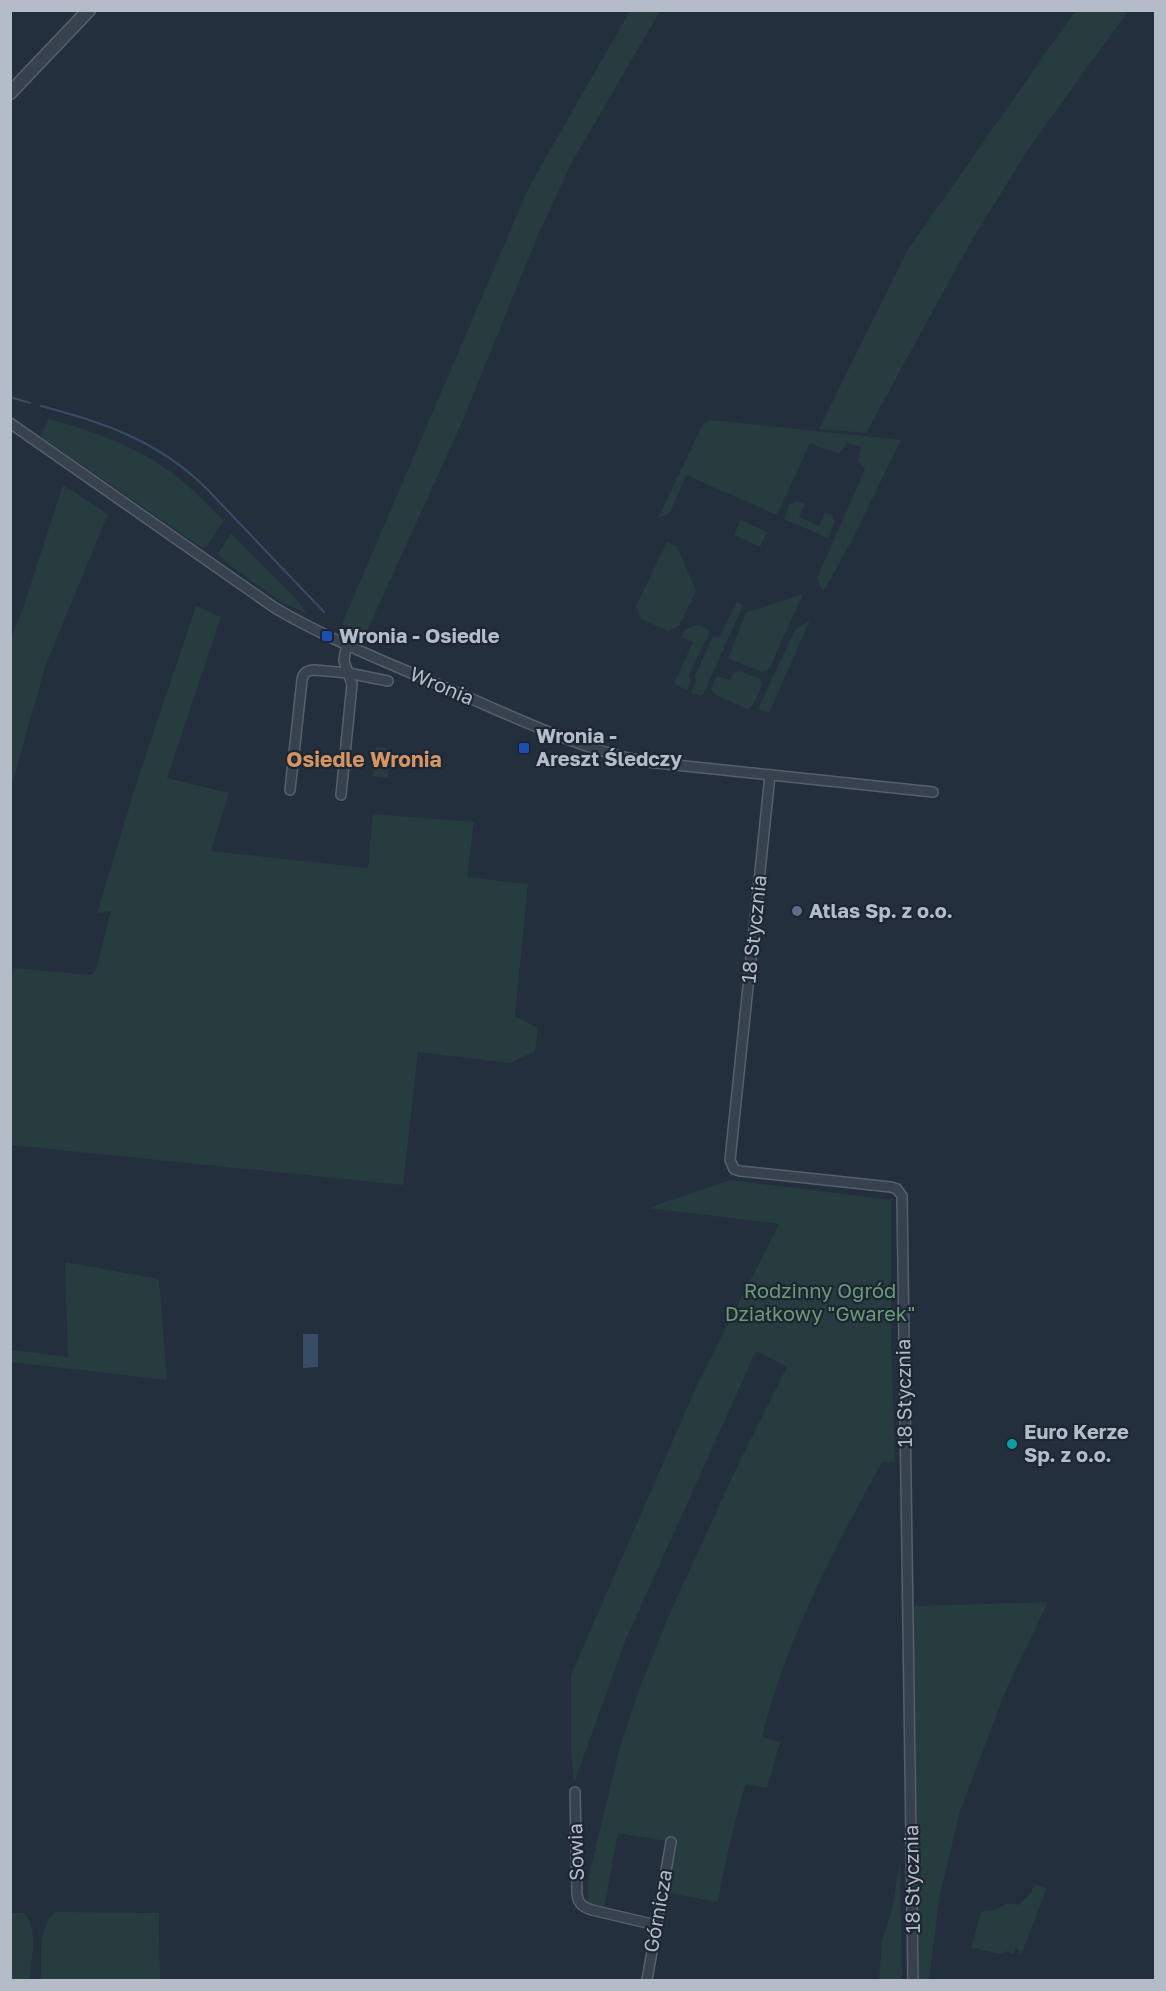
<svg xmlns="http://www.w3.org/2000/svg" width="1166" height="1991" font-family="'Golos Text',sans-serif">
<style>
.green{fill:#263c3f}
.water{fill:#394c67}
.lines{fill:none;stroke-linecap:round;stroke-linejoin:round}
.stream{stroke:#394c67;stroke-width:2}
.minor-casing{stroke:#565f6c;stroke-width:12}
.tertiary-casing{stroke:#565f6c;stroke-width:15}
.minor{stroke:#38414e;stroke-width:9}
.tertiary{stroke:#38414e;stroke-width:12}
.transit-dot{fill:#1a4fb4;stroke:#1d2633;stroke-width:2}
.service-dot{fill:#5c6f8a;stroke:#1d2633;stroke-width:2}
.culture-dot{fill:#0f9aa8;stroke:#1d2633;stroke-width:2}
.labels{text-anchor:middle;stroke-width:4.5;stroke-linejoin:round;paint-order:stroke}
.poi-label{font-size:20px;font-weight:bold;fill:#b4bcc9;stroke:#1d2633;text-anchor:start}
.street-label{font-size:20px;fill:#b4bcc9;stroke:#1d2633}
.park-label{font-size:20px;fill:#6b9a76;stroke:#1d2633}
.neighbourhood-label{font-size:21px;font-weight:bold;fill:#d59563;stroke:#1d2633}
</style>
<rect width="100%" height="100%" fill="#242f3e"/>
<g class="green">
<polygon points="1076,10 1128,11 1027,151 969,245 866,433 819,429 907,251"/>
<polygon points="630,11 660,11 572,162 538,235 460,427 366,633 342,624 529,187"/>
<path d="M49,419c44,12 87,27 123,54 19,14 35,32 51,48l-15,24 -3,2h-4l-161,-111z"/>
<polygon points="711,420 901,440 851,542 823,592 817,578 865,469 858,461 861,447 847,443 839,454 810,443 777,515 686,475 670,513 658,518 703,424"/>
<polygon points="63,485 108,514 46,664 11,787 11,639 23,608"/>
<polygon points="797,501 805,504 799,517 819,526 825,513 832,515 835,521 828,538 784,519 790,504"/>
<polygon points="741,520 767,532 760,547 734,535"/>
<polygon points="231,533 299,602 306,613 282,603 223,560 218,554"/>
<polygon points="667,542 677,547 696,591 679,626 668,631 641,619 636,606"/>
<polygon points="803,594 769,669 762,672 728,658 746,613"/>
<polygon points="737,602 743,605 702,697 691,692 696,682 695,676 713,636 719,638"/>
<polygon points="196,606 221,617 167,778 229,793 211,851 368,868 373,814 474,822 467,877 528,884 515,1016 538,1028 535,1051 510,1063 418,1052 403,1185 11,1145 10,987 14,968 91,975 96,969 111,911 97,913 135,788"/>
<polygon points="810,620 769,713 758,709 795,630"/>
<path d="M699,625l10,5v4l-20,40 2,7 -4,9 -13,-6 19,-42 -11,-5c1,-9 9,-10 17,-12z"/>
<polygon points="740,671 760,679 762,685 753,705 747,709 714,694 711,689 717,676 730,680 734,673"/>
<polygon points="376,747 391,749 388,778 373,776"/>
<path d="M730,1180l161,20v140l4,122h-13c-48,87 -96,178 -120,275l18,5 -13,46 -21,-4c-4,9 -5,17 -8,27 -8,30 -15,60 -20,91l-54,-10 9,-50 -55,-9 -14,75 -16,-5v-23l33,-137 17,-51 32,-79 66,-144 51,-102 -31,-16 -130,288 -52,144 -3,-32v-76l126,-290 82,-161 -131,-16z"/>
<polygon points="65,1262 159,1279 167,1380 11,1362 11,1350 68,1357"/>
<polygon points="1048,1602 1005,1692 960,1811 939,1899 929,1980 919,1980 913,1606"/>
<polygon points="900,1860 902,1980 879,1980 882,1941 892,1910"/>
<path d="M1034,1885l13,2 -26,68 -5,-8 -3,7 -7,-3 -4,3 -31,-6 10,-35 4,-3c9,2 11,-1 19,-5 4,-2 11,-1 15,0l12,-12z"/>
<path d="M55,1912l104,1 1,67h-119c1,-22 -4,-52 14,-68z"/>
<path d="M11,1913h13c15,16 7,47 6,67h-19z"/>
</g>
<polygon class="water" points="303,1334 318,1334 318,1367 303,1368"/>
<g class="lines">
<g class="stream">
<polyline points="10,397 30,403"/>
<path d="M41,406c62,16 117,35 164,81l119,125"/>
</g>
<defs>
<g id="minor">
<path d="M10,423l265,185c58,34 121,58 183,85 61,26 123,57 189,69l286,30"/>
<polyline points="770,775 730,1160 734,1169 740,1171 891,1187 897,1189 902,1196 913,1980"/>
<path d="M290,790l12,-110c1,-7 5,-10 13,-10l33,3 40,8"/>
<polyline points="341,795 352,684 344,661 345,653 348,645"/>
<path d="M575,1792l2,102c1,10 6,13 15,16l64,15"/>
<polyline points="647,1980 671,1842"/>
</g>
<polyline id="tertiary" points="10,93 89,10"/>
</defs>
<use href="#minor" class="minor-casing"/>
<use href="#tertiary" class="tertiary-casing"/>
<use href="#minor" class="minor"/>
<use href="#tertiary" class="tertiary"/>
</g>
<g class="transit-dot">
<rect x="321" y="630" width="12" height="12" rx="3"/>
<rect x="518" y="742" width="12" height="12" rx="3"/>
</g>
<circle class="service-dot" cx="797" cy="911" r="6"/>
<circle class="culture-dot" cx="1012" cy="1444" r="6"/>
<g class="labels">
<g class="poi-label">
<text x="339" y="643">Wronia - Osiedle</text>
<text x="536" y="743">Wronia -<tspan x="536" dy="23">Areszt Śledczy</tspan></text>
<text x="809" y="918">Atlas Sp. z o.o.</text>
<text x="1024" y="1439">Euro Kerze<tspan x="1024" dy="23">Sp. z o.o.</tspan></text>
</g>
<g class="street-label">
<text transform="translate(442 686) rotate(23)" y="7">Wronia</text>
<text transform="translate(754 929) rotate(-84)" y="7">18 Stycznia</text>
<text transform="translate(904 1393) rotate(-91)" y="7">18 Stycznia</text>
<text transform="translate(576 1852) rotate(-92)" y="7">Sowia</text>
<text transform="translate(912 1879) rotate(-91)" y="7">18 Stycznia</text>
<text transform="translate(658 1911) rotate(-80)" y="7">Górnicza</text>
</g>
<g class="park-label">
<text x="820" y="1298">Rodzinny Ogród<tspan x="820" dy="23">Działkowy "Gwarek"</tspan></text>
</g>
<g class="neighbourhood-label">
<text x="364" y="767">Osiedle Wronia</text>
</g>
</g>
<rect width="1166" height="1991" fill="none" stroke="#b4bcc9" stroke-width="24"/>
</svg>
